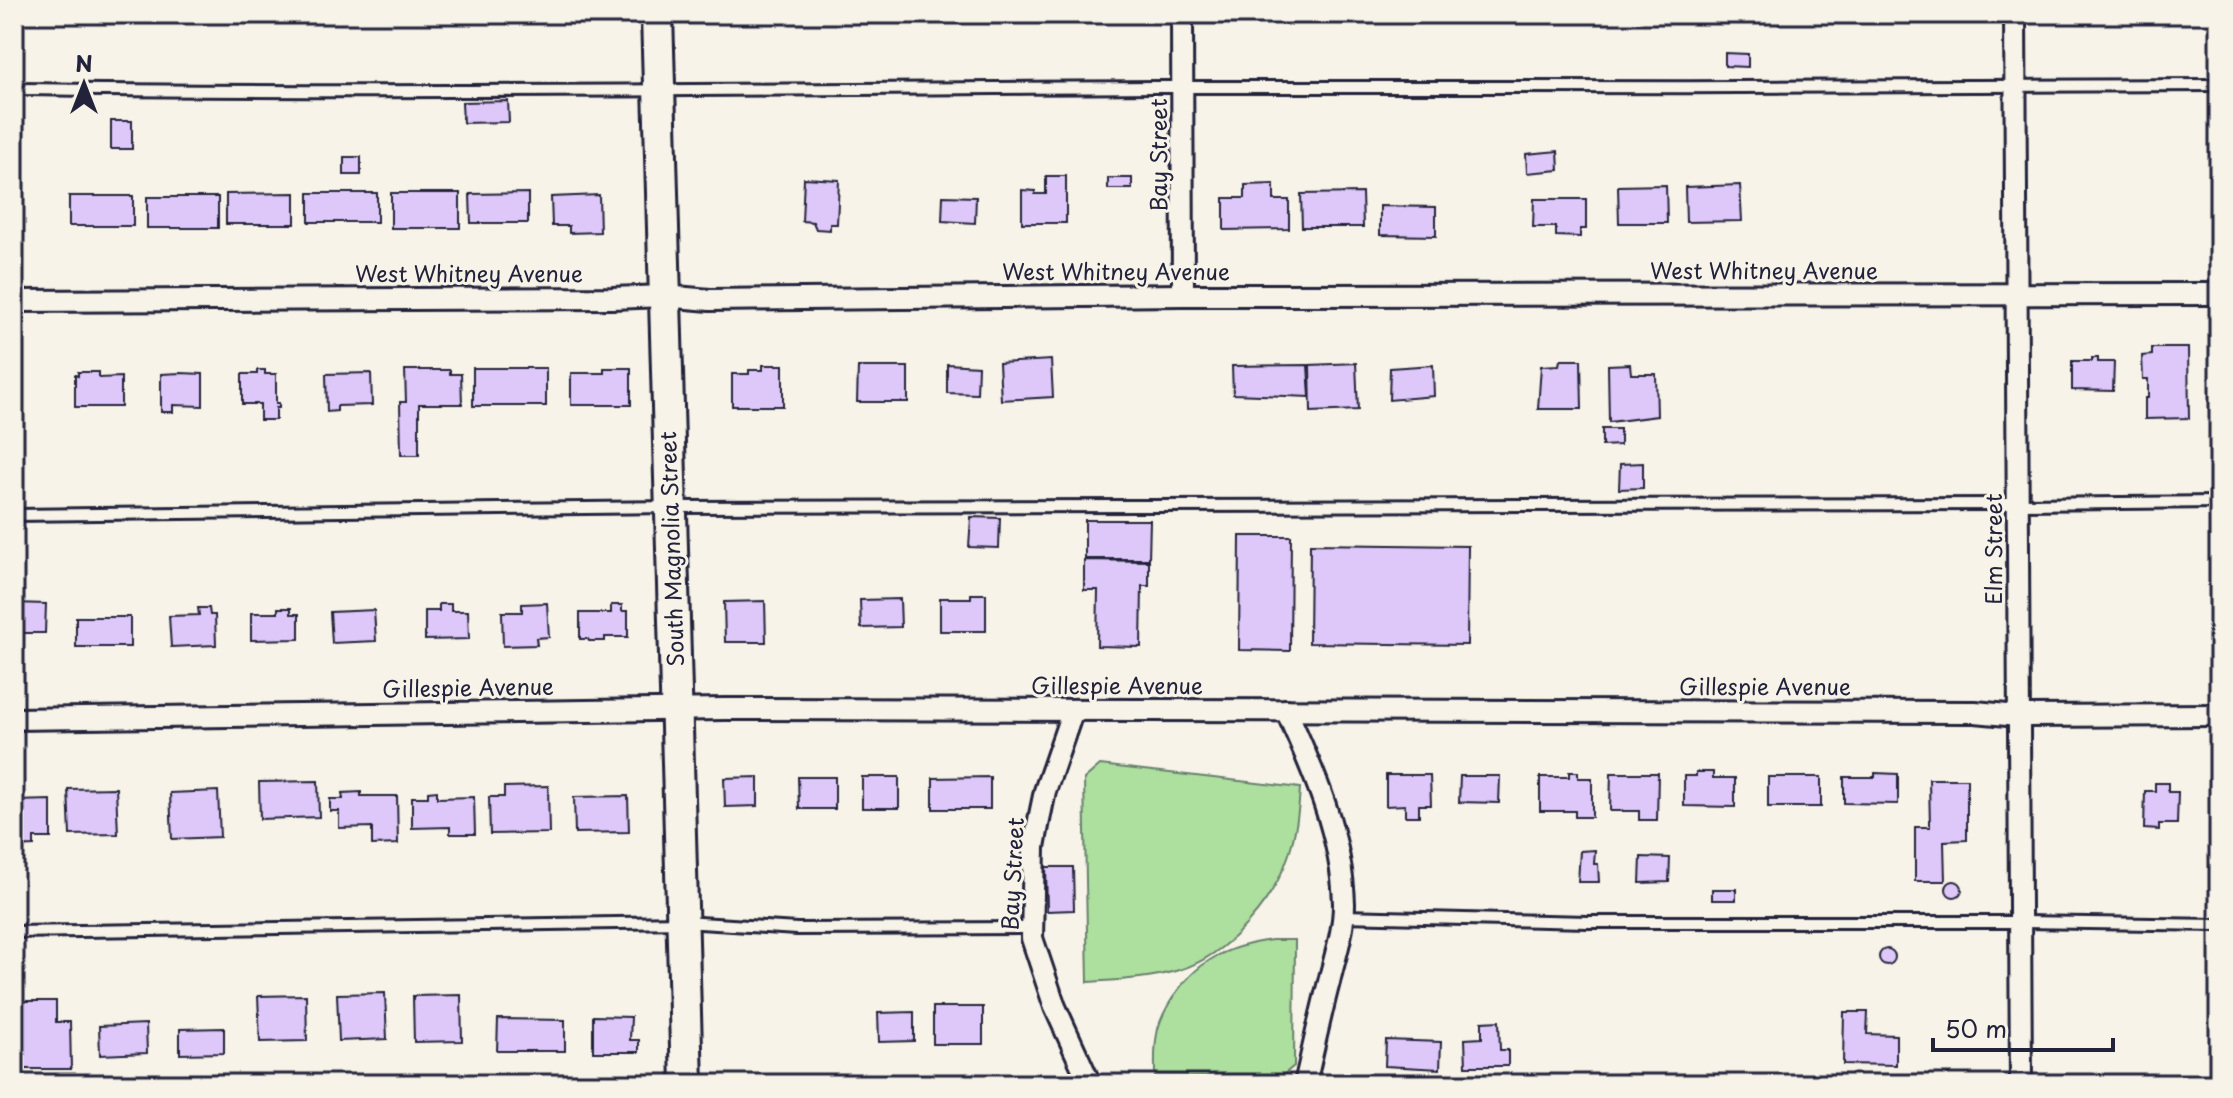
<svg xmlns="http://www.w3.org/2000/svg" width="2233" height="1098" font-family="'Playpen Sans',sans-serif">
<style>
.green{fill:#addf9f;stroke:#68806d;stroke-width:2}
.building{fill:#dec8f9;stroke:#22223b;stroke-width:2}
.lines{fill:none;stroke-linecap:round;stroke-linejoin:round}
.lane-casing{stroke:#22223b;stroke-width:16}
.street-casing{stroke:#22223b;stroke-width:26}
.secondary-casing{stroke:#22223b;stroke-width:36}
.lane{stroke:#f7f3e8;stroke-width:10}
.street{stroke:#f7f3e8;stroke-width:20}
.secondary{stroke:#f7f3e8;stroke-width:30}
.labels{text-anchor:middle;stroke-width:6;stroke-linejoin:round;paint-order:stroke}
.street-label{font-size:22px;fill:#22223b;stroke:#f7f3e8}
</style>
<rect width="100%" height="100%" fill="#f7f3e8"/>
<filter id="ink" filterUnits="userSpaceOnUse"><feTurbulence type="fractalNoise" baseFrequency=".0125" numOctaves="2"/><feDisplacementMap in="SourceGraphic" scale="16" xChannelSelector="R" yChannelSelector="G"/><feConvolveMatrix kernelMatrix="1 2 1 2 8 2 1 2 1" color-interpolation-filters="sRGB"/></filter>
<g filter="url(#ink)">
<g class="green">
<path d="M1100,765l200,23c-1,23 -4,44 -11,66 -15,47 -62,102 -110,116 -29,9 -61,10 -91,12l-4,-203z"/>
<path d="M1272,940h23l-1,126 -12,10 -127,2c0,-14 -1,-30 2,-44 2,-13 8,-24 15,-35 24,-38 55,-53 100,-59z"/>
</g>
<g class="building">
<polygon points="1725,53 1748,54 1748,67 1725,66"/>
<polygon points="508,101 509,122 463,123 462,102"/>
<rect x="111" y="121" width="21" height="28"/>
<polygon points="1558,151 1559,170 1527,173 1526,154"/>
<rect x="344" y="157" width="17" height="18"/>
<polygon points="1046,176 1066,176 1066,223 1022,223 1022,190 1035,191 1035,194 1046,194"/>
<polygon points="804,178 839,180 837,224 830,224 830,230 816,229 813,222 802,221"/>
<rect x="1108" y="178" width="24" height="11"/>
<polygon points="1274,184 1274,200 1289,200 1289,229 1224,230 1224,198 1245,198 1245,185"/>
<polygon points="1666,185 1667,223 1619,223 1618,186"/>
<polygon points="1740,185 1742,221 1686,222 1685,187"/>
<polygon points="295,193 295,224 226,224 226,194"/>
<rect x="309" y="193" width="68" height="29"/>
<rect x="391" y="193" width="69" height="35"/>
<polygon points="528,193 528,223 471,223 470,194"/>
<polygon points="1362,193 1363,227 1302,227 1301,194"/>
<polygon points="599,195 600,232 569,233 569,226 552,226 551,197"/>
<rect x="69" y="196" width="64" height="30"/>
<polygon points="943,196 976,197 975,223 942,221"/>
<rect x="147" y="197" width="71" height="31"/>
<polygon points="1534,199 1586,199 1586,229 1580,229 1580,237 1556,236 1556,227 1533,227"/>
<polygon points="1380,206 1436,207 1436,236 1380,235"/>
<polygon points="2152,348 2188,348 2189,418 2145,419 2145,398 2148,398 2148,379 2143,379 2142,356 2152,355"/>
<polygon points="2092,358 2098,358 2098,362 2114,362 2113,391 2072,390 2072,361 2092,361"/>
<polygon points="1051,360 1053,397 1001,400 999,363"/>
<polygon points="1560,360 1581,360 1582,409 1538,409 1541,366 1559,365"/>
<polygon points="1356,363 1358,410 1311,412 1310,365"/>
<polygon points="947,364 978,366 977,394 947,393"/>
<polygon points="1630,364 1631,374 1656,374 1657,416 1609,422 1608,365"/>
<polygon points="763,365 783,365 783,406 732,406 732,374 749,374 749,370 763,370"/>
<polygon points="1308,365 1310,397 1233,394 1232,366"/>
<polygon points="1433,365 1434,396 1389,400 1390,368"/>
<polygon points="858,367 908,367 908,402 857,402"/>
<rect x="473" y="368" width="73" height="38"/>
<polygon points="604,368 631,368 631,405 571,405 571,373 604,373"/>
<polygon points="257,370 265,370 265,374 276,374 276,403 279,403 279,408 276,408 276,420 260,420 260,404 242,404 242,374 257,374"/>
<polygon points="405,370 450,370 450,374 461,374 462,404 419,404 419,455 401,455 400,402 406,402"/>
<polygon points="78,372 99,372 99,378 121,377 121,407 75,407 75,375 78,376"/>
<polygon points="181,373 203,374 203,406 173,405 173,412 161,412 161,374"/>
<polygon points="371,373 372,405 337,406 337,411 327,412 326,374"/>
<polygon points="1602,429 1620,429 1620,445 1602,446"/>
<polygon points="1643,463 1643,488 1619,489 1620,464"/>
<polygon points="971,517 1000,518 999,548 969,547"/>
<polygon points="1085,520 1150,520 1149,559 1085,559"/>
<polygon points="1240,536 1291,536 1290,651 1239,650"/>
<polygon points="1310,544 1468,546 1467,645 1309,643"/>
<polygon points="1084,560 1149,561 1149,586 1142,586 1141,647 1097,646 1098,590 1084,590"/>
<polygon points="971,594 986,594 986,631 940,631 940,598 971,598"/>
<polygon points="900,599 901,627 861,628 860,600"/>
<polygon points="765,601 766,642 725,642 724,602"/>
<polygon points="14,603 46,604 45,633 14,633"/>
<polygon points="547,603 549,637 536,638 537,645 503,646 502,612 522,612 522,604"/>
<polygon points="439,604 451,604 451,611 468,611 469,639 425,640 425,611 439,611"/>
<polygon points="611,605 622,605 622,611 628,611 628,637 605,637 605,641 589,641 588,639 580,639 580,613 611,613"/>
<polygon points="198,608 209,608 210,615 215,615 216,645 171,647 169,616 199,615"/>
<polygon points="278,608 291,608 291,614 299,614 299,639 251,640 251,613 278,613"/>
<polygon points="374,610 376,641 332,643 330,612"/>
<rect x="76" y="617" width="54" height="30"/>
<polygon points="1569,772 1578,772 1578,778 1592,778 1592,817 1575,817 1575,811 1540,811 1540,777 1569,777"/>
<polygon points="1696,772 1713,772 1713,778 1735,778 1735,807 1684,806 1684,776 1696,776"/>
<polygon points="1611,773 1658,773 1657,820 1639,820 1639,811 1610,811"/>
<polygon points="1875,773 1898,774 1898,804 1844,803 1844,777 1875,777"/>
<polygon points="1386,775 1430,775 1431,805 1419,805 1419,816 1405,816 1405,805 1386,806"/>
<polygon points="1460,776 1500,776 1499,803 1459,802"/>
<polygon points="758,777 758,806 725,807 724,778"/>
<polygon points="798,777 835,777 835,809 799,809"/>
<rect x="862" y="777" width="37" height="31"/>
<polygon points="990,777 990,809 933,809 933,778"/>
<rect x="1768" y="777" width="53" height="30"/>
<polygon points="1929,779 1967,779 1967,840 1944,841 1945,881 1915,881 1915,827 1930,827"/>
<polygon points="318,781 319,817 260,819 259,782"/>
<polygon points="2155,783 2168,783 2168,792 2178,792 2177,824 2159,824 2159,830 2144,829 2145,791 2155,791"/>
<polygon points="548,786 549,833 490,834 489,797 504,797 504,787"/>
<polygon points="116,788 118,834 70,835 68,789"/>
<polygon points="218,791 220,837 172,839 170,793"/>
<polygon points="437,791 437,798 474,797 475,834 450,834 450,827 412,828 412,797 428,797 428,792"/>
<polygon points="361,792 361,796 397,796 398,844 372,845 372,827 339,828 339,811 330,811 330,799 343,799 342,793"/>
<polygon points="628,796 629,832 575,833 574,797"/>
<polygon points="51,800 51,838 34,838 34,846 14,847 14,801"/>
<polygon points="1595,850 1594,864 1598,864 1599,882 1578,882 1580,851"/>
<polygon points="1641,857 1670,858 1669,882 1640,883"/>
<polygon points="1046,867 1073,867 1074,910 1047,911"/>
<circle cx="1954" cy="889" r="8"/>
<rect x="1712" y="889" width="24" height="11"/>
<circle cx="1887" cy="957" r="8"/>
<polygon points="385,993 387,1039 339,1041 337,994"/>
<polygon points="306,995 307,1041 260,1042 258,996"/>
<polygon points="461,995 462,1041 414,1042 413,996"/>
<polygon points="22,1001 56,1001 56,1022 70,1022 71,1069 22,1069"/>
<rect x="933" y="1007" width="50" height="37"/>
<polygon points="914,1012 914,1041 879,1042 878,1013"/>
<polygon points="1844,1012 1868,1012 1867,1034 1896,1035 1896,1065 1843,1064"/>
<polygon points="593,1016 631,1017 630,1040 639,1040 639,1052 593,1052"/>
<polygon points="498,1019 565,1020 565,1051 497,1051"/>
<polygon points="1499,1021 1500,1050 1508,1050 1508,1066 1466,1066 1465,1039 1482,1038 1482,1022"/>
<polygon points="146,1024 147,1053 100,1055 99,1026"/>
<polygon points="224,1028 224,1053 180,1054 180,1029"/>
<polygon points="1386,1040 1441,1042 1440,1069 1385,1066"/>
</g>
<g class="lines">
<defs>
<g id="lane">
<path d="M14,89c380,5 761,0 1141,-2 355,-1 709,2 1064,-2"/>
<polyline points="14,515 672,507 2018,504 2219,502"/>
<polyline points="1343,916 1588,922 2019,922 2219,925"/>
<polyline points="14,932 683,922 797,929 1032,928"/>
</g>
<g id="street">
<polyline points="1182,14 1183,295"/>
<polyline points="2015,14 2021,1084"/>
<polyline points="14,301 612,298 664,296 710,300 1183,295 2219,294"/>
<polyline points="1073,710 1045,791 1040,815 1034,847 1032,938 1055,1007 1090,1084"/>
<path d="M1286,710c28,62 56,125 58,194 0,27 -9,52 -15,78 -9,34 -16,68 -24,102"/>
<polyline points="14,719 724,709 1975,712 2018,716 2219,715"/>
</g>
<polyline id="secondary" points="657,14 687,1084"/>
</defs>
<use href="#lane" class="lane-casing"/>
<use href="#street" class="street-casing"/>
<use href="#secondary" class="secondary-casing"/>
<use href="#lane" class="lane"/>
<use href="#street" class="street"/>
<use href="#secondary" class="secondary"/>
</g>
</g>
<g class="labels">
<g class="street-label">
<text transform="translate(1159 155) rotate(-90)" y="8">Bay Street</text>
<text x="1764" y="279">West Whitney Avenue</text>
<text x="1116" y="280">West Whitney Avenue</text>
<text x="469" y="282">West Whitney Avenue</text>
<text transform="translate(672 549) rotate(-92)" y="8">South Magnolia Street</text>
<text transform="translate(1994 549) rotate(-90)" y="8">Elm Street</text>
<text x="1117" y="694">Gillespie Avenue</text>
<text x="1765" y="695">Gillespie Avenue</text>
<text transform="translate(468 688) rotate(-1)" y="8">Gillespie Avenue</text>
<text transform="translate(1013 874) rotate(-87)" y="8">Bay Street</text>
</g>
</g>
<rect width="2233" height="1098" fill="none" stroke="#f7f3e8" stroke-width="48"/>
<rect x="24" y="24" width="2185" height="1050" fill="none" stroke="#22223b" stroke-width="3" filter="url(#ink)"/>
<g transform="translate(84 84)" stroke="#f7f3e8" stroke-width="6" paint-order="stroke">
<path d="M0-6L14 30L0 20L-14 30Z" fill="#22223b"/>
<text y="-12" font-size="22" font-weight="bold" text-anchor="middle" fill="#22223b">N</text>
</g>
<path d="M1933 1038v12h180v-12" fill="none" stroke="#22223b" stroke-width="4"/>
<text x="1945" y="1038" font-size="24" fill="#22223b" stroke="#f7f3e8" stroke-width="6" paint-order="stroke">50 m</text>
</svg>
